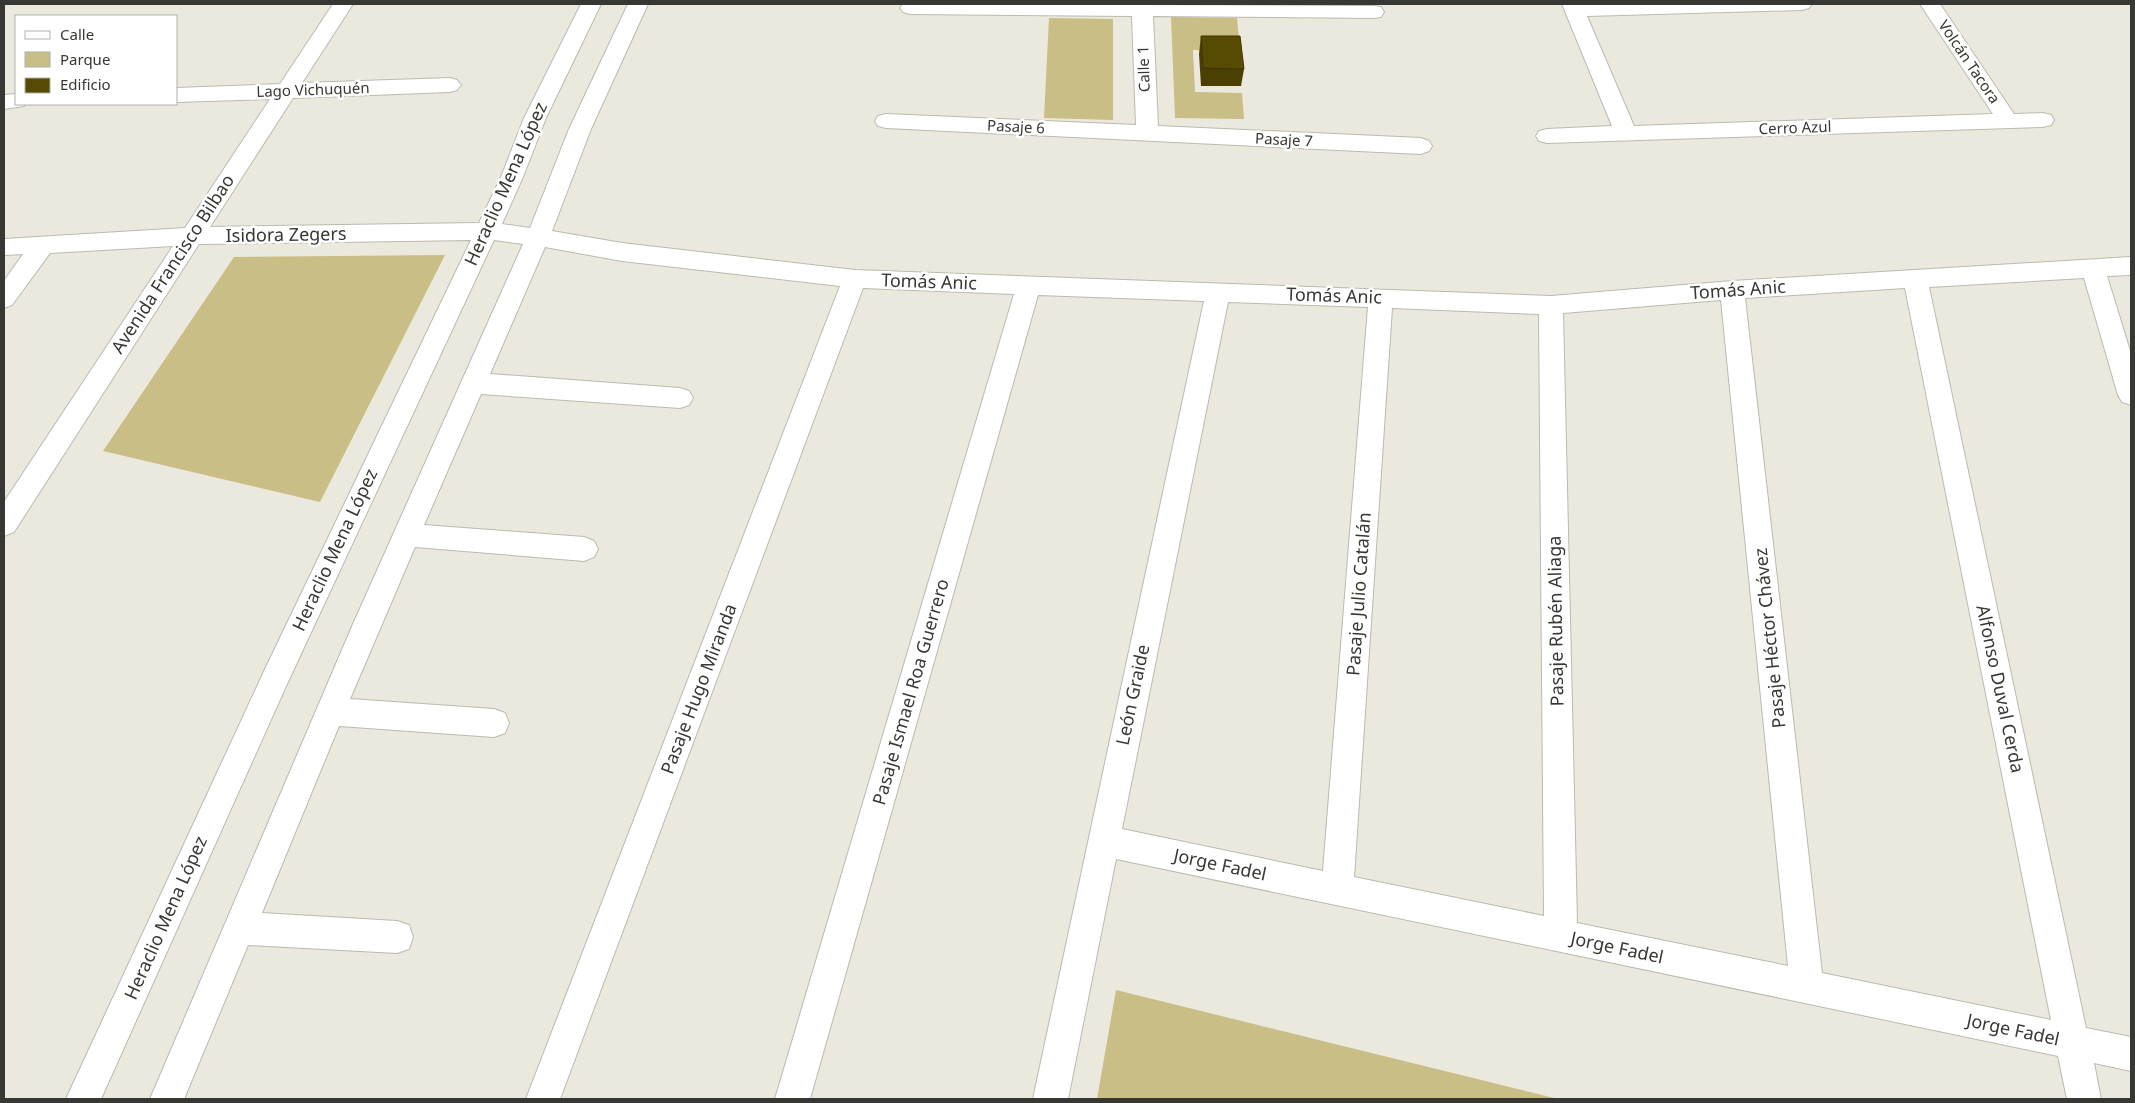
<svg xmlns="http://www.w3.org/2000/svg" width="2135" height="1103" font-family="'Noto Sans',sans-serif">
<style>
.green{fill:#c9be85}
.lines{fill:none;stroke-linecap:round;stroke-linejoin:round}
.minor-casing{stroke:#bbbaaf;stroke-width:2}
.minor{fill:#fff;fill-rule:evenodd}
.wall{fill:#4b4003}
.building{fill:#574b03;stroke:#3d3402}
.labels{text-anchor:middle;stroke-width:5;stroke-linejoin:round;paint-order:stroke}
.far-street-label{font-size:15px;fill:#373733;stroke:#fff}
.street-label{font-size:18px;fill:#373733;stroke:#fff}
</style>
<rect width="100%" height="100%" fill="#ebe9de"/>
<g class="green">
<polygon points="1171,17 1237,18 1240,51 1193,50 1195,92 1242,93 1244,119 1175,118"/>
<polygon points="1049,18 1113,19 1113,120 1044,118"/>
<polygon points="445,255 320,502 103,451 234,257"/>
<polygon points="1116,990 1558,1099 1097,1099"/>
</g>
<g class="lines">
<defs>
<g id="minor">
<path d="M333,4h20l-51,79 148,-5 7,2 4,5 -4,5 -7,2 -157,6 -83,129 269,-4 22,-46 23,-59 57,-114h20l-55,114 -23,59 -21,47 28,4 39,-99 59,-125h20l-57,125 -39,102 70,12 233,27 696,26 181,-15 399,-24v18l-24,1 24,78v51l-9,-3 -4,-7 -34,-117 -155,9 157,741 45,9v34l-37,-8 7,36h-34l-9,-43 -942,-197 -48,240h-35l171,-798 -166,-6 -228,804h-35l239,-805 -151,-6 -303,811h-34l314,-813 -218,-25 -77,-14 -55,127 190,14 9,3 4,7 -4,7 -9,3 -199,-14 -57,131 160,12 10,4 4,8 -4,8 -10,4 -169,-14 -65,152 144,10 11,4 4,10 -4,10 -11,4 -155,-11 -77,187 135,8 12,4 4,12 -4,12 -12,4 -149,-8 -64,154h-34l203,-475 170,-380 -29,-4 -207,444 -186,415h-35l200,-432 205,-427 -272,4 -185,288 -10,4v-34l169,-256 -123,7 -38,52 -8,3v-27l19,-27 -19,1v-16l181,-11 85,-129 -94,3v-14l104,-4zM1905,288l146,732 -229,-47 -77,-675zM1721,300l67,666 -211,-43 -14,-610zM1228,302l140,5 -45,564 -201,-42zM1392,308l147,6 5,602 -190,-39z"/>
<polygon points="903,4 1374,6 1381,7 1384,12 1381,17 1374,18 1153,16 1158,126 1421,138 1429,141 1432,146 1429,151 1421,154 886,128 878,126 875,121 878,116 886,114 1136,125 1132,16 910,14 903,12 900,8"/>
<polygon points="1562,4 1812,4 1809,8 1802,10 1587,16 1634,126 1993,114 1920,4 1940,4 2014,114 2043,113 2051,115 2054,120 2051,125 2043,127 1547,143 1539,141 1536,136 1539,131 1547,129 1612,126"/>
<polygon points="16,94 16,104 25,104 24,106 4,109 4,95"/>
</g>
</defs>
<use href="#minor" class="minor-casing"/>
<use href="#minor" class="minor"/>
</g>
<polygon class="wall" points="1201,36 1244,69 1241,86 1201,86 1199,54"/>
<polygon class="building" points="1201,36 1240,36 1244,69 1203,68"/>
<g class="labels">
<g class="far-street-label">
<text transform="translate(1969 62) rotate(56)" y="5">Volcán Tacora</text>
<text transform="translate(1144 69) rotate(-92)" y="5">Calle 1</text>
<text transform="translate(313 90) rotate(-2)" y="5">Lago Vichuquén</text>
<text transform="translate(1016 127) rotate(3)" y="5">Pasaje 6</text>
<text transform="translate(1795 128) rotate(-2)" y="5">Cerro Azul</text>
<text transform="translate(1284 140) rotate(3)" y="5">Pasaje 7</text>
</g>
<g class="street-label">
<text transform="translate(506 184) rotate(-66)" y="6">Heraclio Mena López</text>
<text transform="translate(286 235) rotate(-1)" y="6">Isidora Zegers</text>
<text transform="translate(173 264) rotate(-57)" y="6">Avenida Francisco Bilbao</text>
<text transform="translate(929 282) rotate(2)" y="6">Tomás Anic</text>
<text transform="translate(1738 290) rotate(-4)" y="6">Tomás Anic</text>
<text transform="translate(1334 296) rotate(2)" y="6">Tomás Anic</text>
<text transform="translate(335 550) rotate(-65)" y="6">Heraclio Mena López</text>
<text transform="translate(1359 594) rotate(-86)" y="6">Pasaje Julio Catalán</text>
<text transform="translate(1556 621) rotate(-91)" y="6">Pasaje Rubén Aliaga</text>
<text transform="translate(1770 638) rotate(-96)" y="6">Pasaje Héctor Chávez</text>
<text transform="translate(699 689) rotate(-69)" y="6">Pasaje Hugo Miranda</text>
<text transform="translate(2000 689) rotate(78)" y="6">Alfonso Duval Cerda</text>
<text transform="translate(911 692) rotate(-74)" y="6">Pasaje Ismael Roa Guerrero</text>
<text transform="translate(1133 695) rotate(-78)" y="6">León Graide</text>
<text transform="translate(1220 865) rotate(12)" y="6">Jorge Fadel</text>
<text transform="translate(166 918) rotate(-66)" y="6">Heraclio Mena López</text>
<text transform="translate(1617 948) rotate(12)" y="6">Jorge Fadel</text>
<text transform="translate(2013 1030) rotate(12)" y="6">Jorge Fadel</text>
</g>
</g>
<rect width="2135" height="1103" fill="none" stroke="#373733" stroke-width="10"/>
<rect x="15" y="15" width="162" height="90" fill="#ffffff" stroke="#afafad"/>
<rect x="25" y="31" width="25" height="8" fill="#ffffff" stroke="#afafad"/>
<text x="60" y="40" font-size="15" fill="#373733">Calle</text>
<rect x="25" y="52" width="25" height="15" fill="#c9be85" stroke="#afafad"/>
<text x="60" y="65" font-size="15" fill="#373733">Parque</text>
<rect x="25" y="78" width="25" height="15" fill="#574b03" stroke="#afafad"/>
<text x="60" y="90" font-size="15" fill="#373733">Edificio</text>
</svg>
